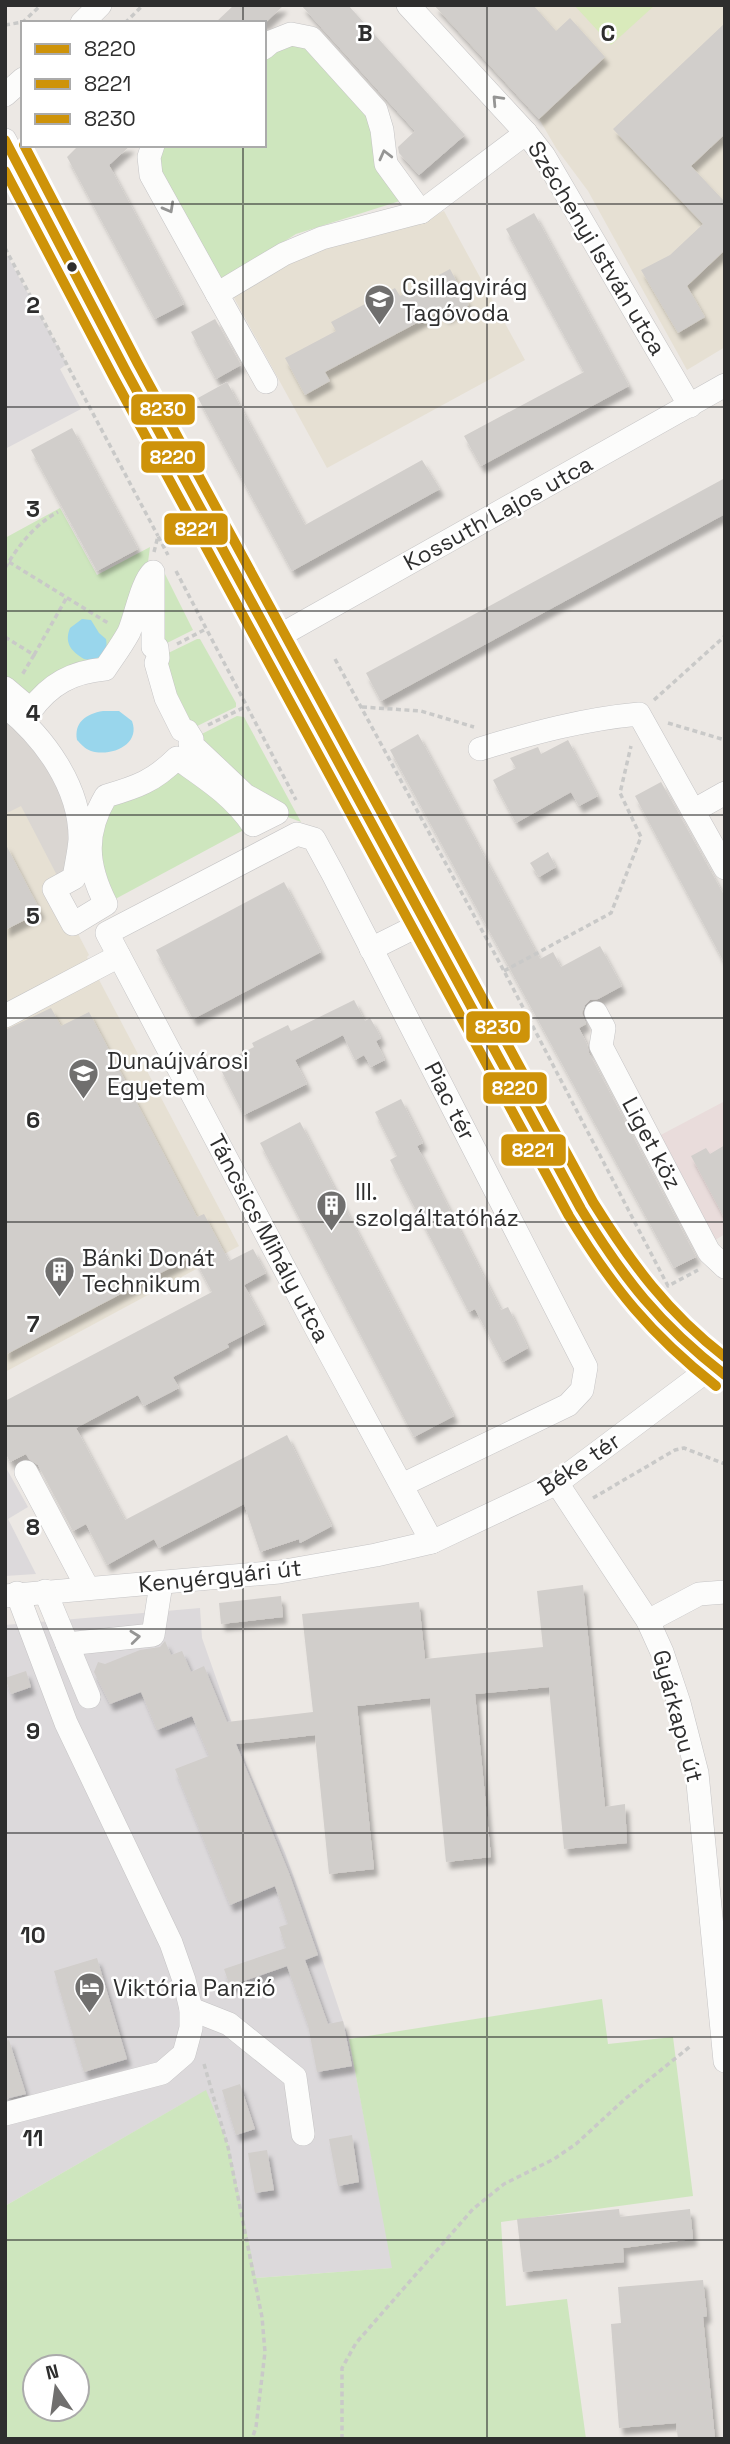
<svg xmlns="http://www.w3.org/2000/svg" width="730" height="2444" font-family="'Space Grotesk',sans-serif">
<style>
.industrial{fill:#dcd9db}
.education{fill:#e6e0d3}
.medical{fill:#e9dcdb}
.green{fill:#cee6be;fill-rule:evenodd}
.pitch{fill:#d9eabb}
.plaza{fill:#dad6d2}
.water{fill:#99d6ec}
.building{fill:#d1cecb;filter:url(#shadow)}
.lines{fill:none;stroke-linecap:round;stroke-linejoin:round}
.minor-casing{stroke:#c5c4c5;stroke-width:24}
.path{stroke:#c9c9c8;stroke-width:3.5;stroke-dasharray:5 3.5;stroke-linecap:butt}
.minor{stroke:#fcfcfb;stroke-width:23}
.bus-1-casing{stroke:#fff;stroke-width:16}
.bus-2-casing{stroke:#fff;stroke-width:16}
.bus-3-casing{stroke:#fff;stroke-width:16}
.bus-1{stroke:#ce9309;stroke-width:10}
.bus-2{stroke:#ce9309;stroke-width:10}
.bus-3{stroke:#ce9309;stroke-width:10}
.oneway{stroke:#959594}
.grid{fill:none;stroke:#2e2e2e;stroke-width:2;stroke-opacity:0.55}
.bus-dot{fill:#2e2e2e;stroke:#fff;stroke-width:2.5}
.labels{text-anchor:middle;stroke-width:5;stroke-linejoin:round;paint-order:stroke}
.street-label{font-size:23px;fill:#2e2e2e;stroke:#fff}
.poi-label{font-size:23px;fill:#2e2e2e;stroke:#fff;text-anchor:start}
.grid-label{font-size:23px;text-anchor:middle;font-weight:bold;fill:#2e2e2e;stroke:#fff;stroke-width:5;stroke-linejoin:round;paint-order:stroke}
.line-badge{stroke:#fff;stroke-width:2.5}
.badge-label{font-size:19px;text-anchor:middle;font-weight:bold;fill:#fff}
</style>
<defs>
<filter id="shadow"><feDropShadow dx="4" dy="7" stdDeviation="2" flood-color="#0004"/></filter>
</defs>
<rect width="100%" height="100%" fill="#ece8e4"/>
<g class="industrial">
<polygon points="5,252 67,364 60,369 81,409 5,449"/>
<polygon points="5,1466 28,1507 8,1519 36,1574 5,1576"/>
<polygon points="200,1608 202,1638 247,1766 285,1853 306,1910 349,2039 393,2268 256,2278 189,2100 5,2206 5,1625"/>
</g>
<g class="education">
<polygon points="434,5 725,5 725,347 687,370 588,191 556,148 539,119"/>
<polygon points="444,211 525,360 327,468 232,294 297,259 323,248 416,223"/>
<polygon points="5,706 73,801 55,890 89,955 87,957 239,1246 5,1372"/>
</g>
<polygon class="medical" points="725,1101 725,1234 712,1242 655,1138"/>
<g class="green">
<polygon points="285,42 306,44 374,117 406,199 296,234 218,283 155,166 163,145 264,145 264,59"/>
<polygon points="60,508 97,575 150,547 146,577 105,669 41,697 5,688 5,538"/>
<polygon points="162,568 193,630 157,648"/>
<polygon points="197,639 200,639 236,703 236,707 187,731 158,658"/>
<polygon points="237,716 244,717 301,822 277,813 192,739"/>
<polygon points="177,758 253,825 106,904 97,811"/>
<path d="M602,1999l6,45 65,-7 20,159 -192,26 5,84 61,-7 19,140h-581v-233l201,-116 23,57 27,131 136,-10 -43,-229zM35,2367h42v42h-42z"/>
</g>
<polygon class="pitch" points="574,5 655,5 611,45"/>
<polygon class="plaza" points="5,706 17,716 78,821 62,885 21,806 5,814"/>
<g class="water">
<path d="M82,619l9,1 8,13 7,6c3,14 -8,23 -22,20 -13,-8 -20,-16 -14,-31z"/>
<path d="M103,711h16l13,10c9,24 -21,36 -41,30 -6,-2 -10,-7 -14,-11 -3,-18 9,-26 26,-29z"/>
</g>
<g class="building">
<polygon points="234,5 284,5 265,23 215,23"/>
<polygon points="301,5 348,5 465,135 419,175 399,153 398,147 415,131"/>
<polygon points="434,5 533,5 556,31 570,18 605,57 539,119"/>
<polygon points="725,23 725,134 691,166 725,202 725,250 687,286 705,317 678,333 641,270 670,255 703,224 613,129"/>
<polygon points="79,145 131,145 109,165 184,304 155,319 67,157"/>
<polygon points="534,213 629,386 481,466 464,436 584,372 506,229"/>
<polygon points="450,269 469,305 445,317 441,310 325,372 330,381 305,395 285,358 336,331 331,322 395,288 400,296"/>
<polygon points="215,319 241,365 216,379 191,332"/>
<polygon points="227,382 305,525 422,460 440,489 292,571 198,398"/>
<polygon points="72,428 138,549 97,571 31,450"/>
<polygon points="725,478 725,514 381,701 366,673"/>
<polygon points="418,734 540,959 553,952 561,967 600,946 622,986 598,999 590,1000 585,1005 582,1013 586,1024 579,1028 587,1044 589,1053 696,1257 674,1268 390,750"/>
<polygon points="568,740 598,796 579,806 571,792 516,823 493,780 516,768 510,758 538,747 541,754"/>
<polygon points="661,782 725,897 725,964 635,796"/>
<polygon points="5,843 41,912 5,930"/>
<polygon points="548,852 556,867 539,877 530,863"/>
<polygon points="284,882 321,952 193,1019 156,950"/>
<polygon points="354,1000 365,1021 370,1018 377,1030 381,1038 376,1041 385,1060 371,1067 364,1055 355,1060 343,1035 295,1060 307,1084 244,1115 220,1068 230,1063 228,1060 254,1047 252,1043 288,1025 291,1031"/>
<polygon points="51,1008 61,1026 89,1012 197,1217 204,1214 229,1261 253,1249 266,1273 244,1285 265,1324 227,1344 229,1347 173,1377 179,1388 144,1406 138,1395 76,1428 125,1520 287,1435 332,1526 300,1543 299,1539 260,1552 244,1504 159,1548 154,1539 107,1565 86,1524 73,1531 38,1465 29,1459 26,1454 10,1462 5,1452 5,1401 212,1292 193,1256 5,1355 5,1030"/>
<polygon points="401,1099 423,1143 417,1146 501,1310 508,1307 528,1348 503,1362 475,1309 469,1312 390,1160 397,1156 375,1112"/>
<polygon points="300,1122 454,1416 414,1437 260,1143"/>
<polygon points="725,1145 725,1219 691,1156 706,1148 710,1154"/>
<polygon points="583,1585 605,1807 625,1804 627,1843 564,1849 549,1687 475,1694 491,1857 446,1862 430,1698 357,1706 374,1869 329,1874 315,1735 236,1744 289,1873 318,1955 305,1960 328,2024 343,2021 352,2066 317,2072 308,2025 287,1966 230,1986 224,1969 286,1948 279,1927 288,1924 275,1886 230,1905 175,1769 209,1756 192,1716 157,1730 141,1692 110,1704 94,1672 98,1662 105,1664 140,1650 160,1647 165,1641 171,1655 182,1651 191,1672 204,1666 227,1722 313,1712 302,1614 419,1602 425,1659 543,1647 537,1591"/>
<polygon points="281,1596 283,1617 221,1624 219,1603"/>
<polygon points="26,1671 31,1687 11,1694 5,1678"/>
<polygon points="97,1958 127,2059 84,2072 54,1971"/>
<polygon points="9,2040 26,2094 5,2099 5,2041"/>
<polygon points="240,2084 255,2129 236,2135 222,2090"/>
<polygon points="352,2135 359,2182 338,2186 329,2139"/>
<polygon points="267,2150 274,2190 255,2193 248,2153"/>
<polygon points="619,2209 620,2217 690,2209 693,2239 623,2248 624,2262 523,2272 517,2219"/>
<polygon points="703,2280 707,2316 703,2317 715,2439 678,2439 676,2423 619,2428 611,2324 621,2323 618,2287"/>
</g>
<g class="lines">
<defs>
<g id="minor">
<polyline points="408,5 526,133 544,156 690,406"/>
<polyline points="82,23 100,5"/>
<polyline points="264,48 271,42 291,34 311,38 376,110 382,130 386,164 421,212"/>
<polyline points="5,95 23,79"/>
<path d="M5,140l121,231 455,838c16,26 32,52 51,77 25,33 60,64 93,89"/>
<polyline points="153,145 149,157 151,175 217,294"/>
<polyline points="266,382 217,294 284,254 322,238 421,212 526,133"/>
<polyline points="272,640 725,385"/>
<path d="M5,688l26,22c19,-26 41,-38 74,-41 8,-12 17,-24 24,-37 7,-17 13,-50 24,-60v75l4,1 1,10 -2,5 10,35 16,32 5,1 5,8 -2,4 55,52 32,18 -24,12c-20,-30 -48,-47 -76,-67 -23,23 -40,29 -71,38 -22,37 -20,69 0,108l-33,20 -19,-35 20,-11c2,-13 5,-25 6,-38 1,-53 -36,-103 -75,-134"/>
<path d="M480,749c52,-16 104,-30 159,-35l86,154"/>
<polyline points="693,811 725,793"/>
<polyline points="371,949 425,922"/>
<polyline points="596,1013 604,1028 601,1046 709,1252 725,1267"/>
<polyline points="5,1016 119,956"/>
<polyline points="26,1472 87,1587"/>
<polyline points="557,1483 648,1621 662,1652 679,1703 697,1773 725,2061"/>
<polyline points="402,1485 568,1405 582,1390 586,1367 333,874 314,839 297,834 107,933 316,1328 432,1542"/>
<polyline points="45,1591 89,1697"/>
<polyline points="5,1596 279,1572 376,1555 432,1542 557,1483 713,1366 725,1364"/>
<polyline points="648,1621 699,1594 725,1592"/>
<polyline points="67,1644 153,1635 161,1584"/>
<polyline points="191,2009 229,2024 295,2077 303,2134"/>
<polyline points="5,2114 162,2073 184,2054 191,2028 191,2009 184,1980 171,1943 66,1723 17,1593"/>
</g>
</defs>
<use href="#minor" class="minor-casing"/>
<g class="path">
<polyline points="125,23 143,5"/>
<polyline points="5,25 23,22 41,5"/>
<polyline points="5,248 158,536"/>
<polyline points="154,552 158,536 168,555"/>
<polyline points="9,562 108,623"/>
<path d="M5,568c14,-23 29,-43 53,-56"/>
<polyline points="176,571 296,800"/>
<polyline points="5,637 34,655 22,675"/>
<polyline points="177,644 204,630"/>
<polyline points="34,655 67,597"/>
<polyline points="335,659 504,971 668,1286 698,1270"/>
<polyline points="654,700 725,636"/>
<polyline points="362,707 421,711 474,727"/>
<polyline points="668,723 725,740"/>
<polyline points="208,725 245,707"/>
<polyline points="504,971 611,913 641,837 620,793 631,746"/>
<polyline points="593,1498 675,1450 684,1448 725,1464"/>
<polyline points="204,2064 228,2147 262,2317 265,2352 256,2427 252,2439"/>
<polyline points="342,2439 342,2368 356,2343 473,2209 504,2184 554,2159 576,2144 626,2098 692,2045"/>
</g>
<use href="#minor" class="minor"/>
<defs>
<path id="bus-1" d="M5,140l121,231 455,838c43,70 78,115 144,166"/>
<path id="bus-2" d="M5,171l109,207 455,838c44,72 81,118 147,170"/>
<path id="bus-3" d="M24,145l114,219 455,838c38,61 75,111 132,155"/>
</defs>
<use href="#bus-1" class="bus-1-casing"/>
<use href="#bus-2" class="bus-2-casing"/>
<use href="#bus-3" class="bus-3-casing"/>
<use href="#bus-1" class="bus-1"/>
<use href="#bus-2" class="bus-2"/>
<use href="#bus-3" class="bus-3"/>
</g>
<defs><path id="oneway-chevron" d="M-2-3.5L2.5 0L-2 3.5" fill="none" stroke-width="1.6" stroke-linecap="round" stroke-linejoin="round" transform="scale(1.75)"/></defs>
<g class="oneway">
<use href="#oneway-chevron" transform="translate(497 100) rotate(-133)"/>
<use href="#oneway-chevron" transform="translate(385 155) rotate(-104)"/>
<use href="#oneway-chevron" transform="translate(169 208) rotate(61)"/>
<use href="#oneway-chevron" transform="translate(135 1637) rotate(-6)"/>
</g>
<path class="grid" d="M243,5v18M487,5v2434M243,145v2294M5,204h720M5,407h720M5,611h720M5,815h720M5,1018h720M5,1222h720M5,1426h720M5,1629h720M5,1833h720M5,2037h720M5,2240h720"/>
<defs>
<symbol id="school-pin" viewBox="-11 -11 22 30"><path d="M0 17L-7.5 6A9.5 9.5 0 1 1 7.5 6Z" fill="#706f6e" stroke="#fff"/><path d="M0-5L7-2L0 1L-7-2ZM-4 1L0 2.5L4 1V4Q0 6-4 4Z" fill="#fff"/></symbol>
<symbol id="university-pin" viewBox="-11 -11 22 30"><path d="M0 17L-7.5 6A9.5 9.5 0 1 1 7.5 6Z" fill="#706f6e" stroke="#fff"/><path d="M0-5L7-2L0 1L-7-2ZM-4 1L0 2.5L4 1V4Q0 6-4 4Z" fill="#fff"/></symbol>
<symbol id="building-pin" viewBox="-11 -11 22 30"><path d="M0 17L-7.5 6A9.5 9.5 0 1 1 7.5 6Z" fill="#706f6e" stroke="#fff"/><path d="M-4-6H4V6H1V3H-1V6H-4ZM-2.5-4.3h1.7v1.8h-1.7ZM.8-4.3h1.7v1.8H.8ZM-2.5-1h1.7V.8h-1.7ZM.8-1h1.7V.8H.8Z" fill="#fff"/></symbol>
<symbol id="hotel-pin" viewBox="-11 -11 22 30"><path d="M0 17L-7.5 6A9.5 9.5 0 1 1 7.5 6Z" fill="#706f6e" stroke="#fff"/><path d="M-6-4.5h1.5V1H6V5H4.5V3h-9V5H-6ZM-4 0a1.8 1.8 0 1 1 3.6 0ZM.5 0V-2.5h3Q6-2.5 6 0Z" fill="#fff"/></symbol>
</defs>
<g fill-rule="evenodd">
<use href="#school-pin" x="362" y="282" width="35" height="47"/>
<use href="#university-pin" x="66" y="1056" width="35" height="47"/>
<use href="#building-pin" x="314" y="1188" width="35" height="47"/>
<use href="#building-pin" x="42" y="1254" width="35" height="47"/>
<use href="#hotel-pin" x="72" y="1970" width="35" height="47"/>
</g>
<circle class="bus-dot" cx="72" cy="267" r="6"/>
<g class="labels">
<g class="street-label">
<text transform="translate(597 248) rotate(59)" y="8">Széchenyi István utca</text>
<text transform="translate(498 513) rotate(-29)" y="8">Kossuth Lajos utca</text>
<text transform="translate(450 1101) rotate(63)" y="8">Piac tér</text>
<text transform="translate(652 1143) rotate(62)" y="8">Liget köz</text>
<text transform="translate(269 1238) rotate(62)" y="8">Táncsics Mihály utca</text>
<text transform="translate(579 1464) rotate(-34)" y="8">Béke tér</text>
<text transform="translate(220 1576) rotate(-6)" y="8">Kenyérgyári út</text>
<text transform="translate(678 1716) rotate(75)" y="8">Gyárkapu út</text>
</g>
<g class="poi-label">
<text x="402" y="295">Csillagvirág<tspan x="402" dy="26">Tagóvoda</tspan></text>
<text x="107" y="1069">Dunaújvárosi<tspan x="107" dy="26">Egyetem</tspan></text>
<text x="355" y="1200">III.<tspan x="355" dy="26">szolgáltatóház</tspan></text>
<text x="82" y="1266">Bánki Donát<tspan x="82" dy="26">Technikum</tspan></text>
<text x="113" y="1996">Viktória Panzió</text>
</g>
</g>
<g class="grid-label">
<text x="365" y="41">B</text>
<text x="608" y="41">C</text>
<text x="33" y="313">2</text>
<text x="33" y="517">3</text>
<text x="33" y="721">4</text>
<text x="33" y="924">5</text>
<text x="33" y="1128">6</text>
<text x="33" y="1332">7</text>
<text x="33" y="1535">8</text>
<text x="33" y="1739">9</text>
<text x="33" y="1943">10</text>
<text x="33" y="2146">11</text>
</g>
<g class="line-badge">
<rect x="130" y="393" width="66" height="33" rx="7" fill="#ce9309"/>
<rect x="140" y="440" width="66" height="34" rx="7" fill="#ce9309"/>
<rect x="163" y="512" width="66" height="34" rx="7" fill="#ce9309"/>
<rect x="465" y="1010" width="66" height="34" rx="7" fill="#ce9309"/>
<rect x="482" y="1071" width="66" height="34" rx="7" fill="#ce9309"/>
<rect x="500" y="1133" width="67" height="34" rx="7" fill="#ce9309"/>
</g>
<g class="badge-label">
<text x="163" y="416">8230</text>
<text x="173" y="464">8220</text>
<text x="196" y="536">8221</text>
<text x="498" y="1034">8230</text>
<text x="515" y="1095">8220</text>
<text x="533" y="1157">8221</text>
</g>
<rect width="730" height="2444" fill="none" stroke="#2e2e2e" stroke-width="14"/>
<rect x="21" y="21" width="245" height="126" fill="#ffffff" stroke="#ababab" stroke-width="2"/>
<rect x="35" y="44" width="35" height="10" fill="#ce9309" stroke="#ababab" stroke-width="2"/>
<text x="84" y="56" font-size="21" fill="#2e2e2e">8220</text>
<rect x="35" y="79" width="35" height="10" fill="#ce9309" stroke="#ababab" stroke-width="2"/>
<text x="84" y="91" font-size="21" fill="#2e2e2e">8221</text>
<rect x="35" y="114" width="35" height="10" fill="#ce9309" stroke="#ababab" stroke-width="2"/>
<text x="84" y="126" font-size="21" fill="#2e2e2e">8230</text>
<g transform="translate(56 2388) rotate(347)"><circle r="33" fill="#ffffff" stroke="#ababab" stroke-width="2"/>
<path d="M0-5L12 26L0 18L-12 26Z" fill="#706f6e"/>
<text y="-10" font-size="19" font-weight="bold" text-anchor="middle" fill="#2e2e2e">N</text>
</g>
</svg>
